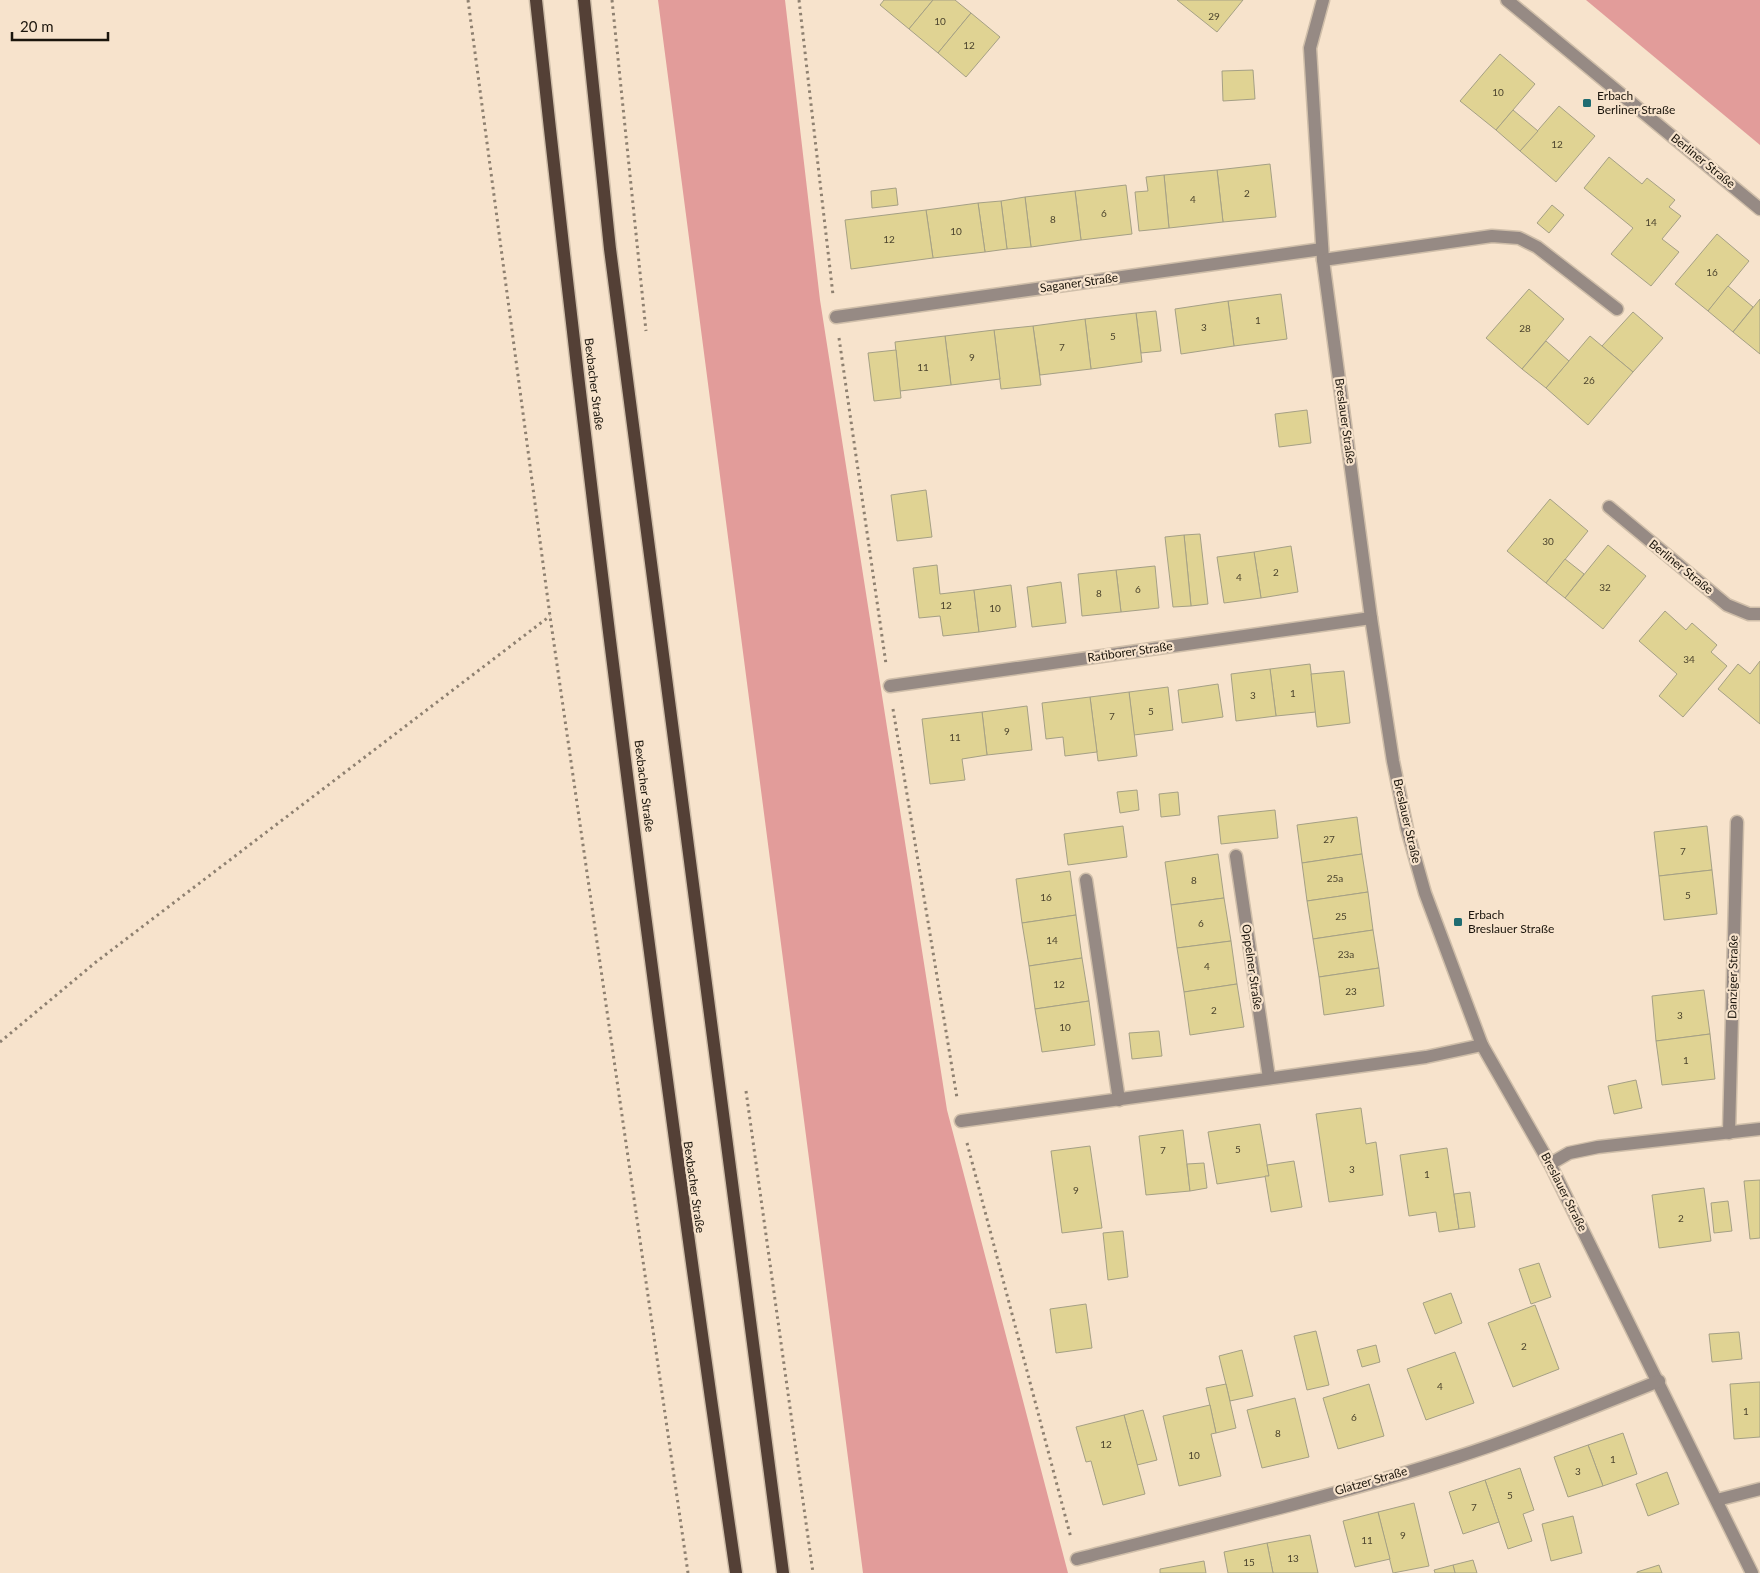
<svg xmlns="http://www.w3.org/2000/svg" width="1760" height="1573" font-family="Lato,sans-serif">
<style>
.forest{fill:#e29c9a}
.building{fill:#e0d393;stroke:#a5a085}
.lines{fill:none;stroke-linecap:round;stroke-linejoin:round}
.service-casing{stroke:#cfbea9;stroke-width:15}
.minor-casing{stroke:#cfbea9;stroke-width:15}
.tertiary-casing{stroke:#cfbea9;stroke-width:15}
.primary-casing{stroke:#cfbea9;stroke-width:15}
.path{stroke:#8e8070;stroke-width:3;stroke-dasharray:2.5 4;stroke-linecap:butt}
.service{stroke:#968a84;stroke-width:12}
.minor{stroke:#968a84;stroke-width:12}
.tertiary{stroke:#968a84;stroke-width:12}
.primary{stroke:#544036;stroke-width:12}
.poi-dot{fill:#206c71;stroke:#f7e3cc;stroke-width:2}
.labels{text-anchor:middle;stroke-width:4.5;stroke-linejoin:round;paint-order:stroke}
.number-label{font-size:10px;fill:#4c442e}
.poi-label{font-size:12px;fill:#1b150c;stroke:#f7e3cc;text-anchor:start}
.street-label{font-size:12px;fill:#1b150c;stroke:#f7e3cc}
</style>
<rect width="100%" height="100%" fill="#f7e3cc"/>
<g class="forest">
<polygon points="658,0 785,0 820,300 947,1110 1068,1573 863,1573"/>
<polygon points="1586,0 1760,0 1760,145"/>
</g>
<g class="building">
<polygon points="884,0 933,0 909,29 880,5"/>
<polygon points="933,0 955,0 971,13 938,53 909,29"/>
<polygon points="1177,0 1243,0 1217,32"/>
<polygon points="971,13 1000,37 966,77 938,53"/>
<polygon points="1500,54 1535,84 1496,130 1460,101"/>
<polygon points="1253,70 1255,99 1223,101 1222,71"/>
<polygon points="1559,106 1595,136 1556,182 1520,151"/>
<polygon points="1513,110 1538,131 1520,151 1496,130"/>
<polygon points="1609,157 1642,184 1647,178 1675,200 1669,207 1681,216 1662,239 1679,252 1651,286 1611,254 1633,228 1584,188"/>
<polygon points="1270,164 1276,217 1223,222 1217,170"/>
<polygon points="1217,170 1223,222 1169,228 1164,175"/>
<polygon points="1164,175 1169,228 1139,231 1135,192 1148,191 1146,177"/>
<polygon points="1126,185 1132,234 1081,240 1075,191"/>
<polygon points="896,188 898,205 872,208 871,191"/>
<polygon points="1075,191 1081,240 1031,247 1025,197"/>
<polygon points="1025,197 1031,247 1007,249 1001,201"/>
<polygon points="1001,201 1007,249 985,252 978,203"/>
<polygon points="978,203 985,252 933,258 926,210"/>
<polygon points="1552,205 1564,215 1549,233 1537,223"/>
<polygon points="926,210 933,258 851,269 845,220"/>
<polygon points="1717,234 1749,261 1708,311 1675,284"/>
<polygon points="1728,286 1753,307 1733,332 1708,311"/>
<polygon points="1529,289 1564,319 1522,369 1486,338"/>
<polygon points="1281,294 1287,339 1234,346 1228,301"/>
<polygon points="1760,299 1760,354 1733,332"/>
<polygon points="1228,301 1234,346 1181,354 1175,309"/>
<polygon points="1156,311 1161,351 1141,353 1136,313"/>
<polygon points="1633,312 1663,338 1633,372 1602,346"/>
<polygon points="1136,313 1142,362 1091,369 1085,319"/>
<polygon points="1085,319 1091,369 1040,375 1033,326"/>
<polygon points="1033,326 1041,385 1001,389 994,330"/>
<polygon points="994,330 1000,379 951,385 945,336"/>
<polygon points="945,336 951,385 900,391 895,342"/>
<polygon points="1590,336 1633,372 1588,425 1546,388"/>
<polygon points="1546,341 1569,361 1546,388 1522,369"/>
<polygon points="896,350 901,398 874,401 868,353"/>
<polygon points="1307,410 1311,443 1279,447 1275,414"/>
<polygon points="926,490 932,537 897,541 891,495"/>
<polygon points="1550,499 1588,531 1546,583 1507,551"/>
<polygon points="1200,534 1208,604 1191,606 1184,535"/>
<polygon points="1184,535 1191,606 1173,607 1165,537"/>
<polygon points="1608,545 1646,576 1603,629 1565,598"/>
<polygon points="1291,546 1298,592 1261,598 1254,552"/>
<polygon points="1254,552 1261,598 1224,603 1217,557"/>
<polygon points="1565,559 1584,574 1565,598 1546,583"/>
<polygon points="937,565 940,594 974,590 979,632 943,636 940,616 919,618 913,568"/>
<polygon points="1155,566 1159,608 1121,612 1116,570"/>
<polygon points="1116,570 1121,612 1082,616 1078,574"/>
<polygon points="1061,582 1066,623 1032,627 1027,587"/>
<polygon points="1011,585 1016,627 979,632 974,590"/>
<polygon points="1665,611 1686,630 1692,623 1717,645 1711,652 1727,666 1683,717 1659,696 1677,674 1639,641"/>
<polygon points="1760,661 1760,724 1718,689 1738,664 1750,674"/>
<polygon points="1310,664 1316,712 1276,716 1270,669"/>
<polygon points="1270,669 1276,716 1236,721 1231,674"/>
<polygon points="1344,671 1350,723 1317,727 1311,674"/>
<polygon points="1218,684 1223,717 1182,723 1178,690"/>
<polygon points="1168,687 1173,730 1134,735 1129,692"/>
<polygon points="1129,692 1137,756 1098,761 1090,697"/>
<polygon points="1090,697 1097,752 1065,756 1063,737 1046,739 1042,703"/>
<polygon points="1027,706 1032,750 987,755 982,712"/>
<polygon points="982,712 987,755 962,759 965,780 930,784 922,719"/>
<polygon points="1137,790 1139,810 1120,813 1117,792"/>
<polygon points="1178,792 1180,815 1161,817 1159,794"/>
<polygon points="1275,810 1278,838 1221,844 1218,816"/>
<polygon points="1357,817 1362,854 1302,863 1297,825"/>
<polygon points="1123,826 1127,857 1068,865 1064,834"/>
<polygon points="1707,826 1712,870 1659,876 1654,832"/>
<polygon points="1218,854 1224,898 1171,905 1165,862"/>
<polygon points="1362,854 1368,892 1307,901 1302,863"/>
<polygon points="1712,870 1717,914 1664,920 1659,876"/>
<polygon points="1070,871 1076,915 1022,923 1016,879"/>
<polygon points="1368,892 1373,930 1313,939 1307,901"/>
<polygon points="1224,898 1231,941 1177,948 1171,905"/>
<polygon points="1076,915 1082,958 1029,966 1022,923"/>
<polygon points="1373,930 1379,968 1319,977 1313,939"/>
<polygon points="1231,941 1237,984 1184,992 1177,948"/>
<polygon points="1082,958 1089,1001 1035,1009 1029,966"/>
<polygon points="1379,968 1384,1006 1324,1015 1319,977"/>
<polygon points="1237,984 1244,1027 1190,1035 1184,992"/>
<polygon points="1704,990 1710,1034 1656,1041 1652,996"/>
<polygon points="1089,1001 1095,1045 1042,1052 1035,1009"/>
<polygon points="1159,1031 1162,1056 1132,1059 1129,1033"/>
<polygon points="1710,1034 1715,1079 1662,1085 1656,1041"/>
<polygon points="1636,1080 1642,1108 1614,1114 1608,1086"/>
<polygon points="1361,1108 1366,1144 1376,1142 1383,1195 1329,1202 1316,1114"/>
<polygon points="1260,1124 1269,1176 1217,1184 1208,1132"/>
<polygon points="1183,1130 1190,1191 1146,1195 1139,1136"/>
<polygon points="1090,1146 1102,1228 1062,1233 1051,1151"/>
<polygon points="1447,1148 1459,1229 1439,1232 1436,1212 1409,1216 1400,1155"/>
<polygon points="1294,1161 1302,1207 1271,1212 1265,1176 1269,1176 1267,1165"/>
<polygon points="1204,1163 1207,1188 1190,1191 1187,1164"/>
<polygon points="1760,1180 1760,1238 1750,1239 1744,1181"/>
<polygon points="1704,1188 1711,1241 1659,1248 1652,1195"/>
<polygon points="1470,1192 1475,1227 1459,1229 1454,1194"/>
<polygon points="1728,1201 1732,1231 1714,1233 1711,1203"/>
<polygon points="1123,1231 1128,1277 1108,1280 1103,1233"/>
<polygon points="1539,1263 1551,1297 1531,1304 1519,1269"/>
<polygon points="1451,1293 1462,1323 1435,1334 1423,1303"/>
<polygon points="1086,1304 1092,1348 1056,1353 1050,1309"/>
<polygon points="1535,1305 1559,1369 1513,1387 1488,1323"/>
<polygon points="1316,1331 1329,1385 1307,1390 1294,1336"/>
<polygon points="1739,1332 1742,1359 1712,1362 1709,1334"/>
<polygon points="1376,1345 1380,1362 1362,1367 1357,1350"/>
<polygon points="1242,1350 1253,1396 1230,1401 1219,1356"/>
<polygon points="1455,1352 1474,1403 1426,1420 1407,1369"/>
<polygon points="1760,1382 1760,1437 1734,1439 1730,1384"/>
<polygon points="1226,1384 1236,1428 1216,1433 1206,1388"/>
<polygon points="1369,1384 1384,1436 1338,1449 1323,1398"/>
<polygon points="1295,1398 1309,1457 1262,1468 1247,1410"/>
<polygon points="1210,1405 1216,1433 1211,1434 1221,1476 1179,1486 1163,1416"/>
<polygon points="1143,1410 1157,1460 1137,1465 1124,1415"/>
<polygon points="1124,1415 1145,1494 1103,1505 1091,1461 1086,1462 1076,1427"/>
<polygon points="1623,1433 1637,1474 1603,1486 1588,1445"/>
<polygon points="1588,1445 1603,1486 1568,1497 1554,1457"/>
<polygon points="1520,1468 1534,1510 1523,1514 1532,1541 1508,1549 1485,1480"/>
<polygon points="1667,1472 1679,1504 1648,1516 1636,1484"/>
<polygon points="1485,1480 1499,1522 1463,1534 1449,1492"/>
<polygon points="1414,1503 1429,1566 1393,1573 1378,1512"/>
<polygon points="1378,1512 1390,1559 1355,1567 1343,1521"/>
<polygon points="1573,1516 1582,1553 1551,1561 1542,1524"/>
<polygon points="1310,1535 1318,1573 1273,1573 1267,1543"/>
<polygon points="1267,1543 1273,1573 1228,1573 1224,1552"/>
<polygon points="1473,1560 1477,1573 1455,1573 1453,1565"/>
<polygon points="1204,1561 1206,1573 1160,1573 1160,1569"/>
<polygon points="1453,1565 1455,1573 1435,1573 1434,1570"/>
<polygon points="1659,1565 1662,1573 1637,1573 1637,1572"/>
</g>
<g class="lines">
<defs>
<g id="service">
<polyline points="1323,260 1492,236 1519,238 1537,247 1617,309"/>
<polyline points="1609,507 1727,605 1749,614 1760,614"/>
<polyline points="1236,856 1269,1078"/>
<polyline points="1086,880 1119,1100"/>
<polyline points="1729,1133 1737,822"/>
</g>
<g id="minor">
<polyline points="1323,0 1310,48 1323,260 1371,618 1393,761 1407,829 1425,893 1482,1045 1550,1164 1752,1573"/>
<polyline points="836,317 1322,249"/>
<polyline points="890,686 1371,618"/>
<polyline points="961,1121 1426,1057 1482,1045"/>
<polyline points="1550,1164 1569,1153 1598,1147 1760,1129"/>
<polyline points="1717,1500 1760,1489"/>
<path d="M1077,1559c127,-32 255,-62 380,-102 68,-22 135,-49 202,-76"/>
</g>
<polyline id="tertiary" points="1507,0 1760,209"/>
<g id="primary">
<path d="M536,0c56,525 124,1050 200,1573"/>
<polyline points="584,0 610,249 783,1573"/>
</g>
</defs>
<use href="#service" class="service-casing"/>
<use href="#minor" class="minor-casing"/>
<use href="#tertiary" class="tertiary-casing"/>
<use href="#primary" class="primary-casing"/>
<g class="path">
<polyline points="468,0 550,616 688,1573"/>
<polyline points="612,0 646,331"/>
<polyline points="799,0 833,295"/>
<polyline points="839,338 886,664"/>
<polyline points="893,709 957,1098"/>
<polyline points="0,1042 96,962 550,616"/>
<polyline points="746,1091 813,1573"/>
<polyline points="967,1143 1071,1538"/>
</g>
<use href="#service" class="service"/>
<use href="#minor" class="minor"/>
<use href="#tertiary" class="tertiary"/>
<use href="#primary" class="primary"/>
</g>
<g class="poi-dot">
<rect x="1582" y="98" width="10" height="10" rx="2.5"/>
<rect x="1453" y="917" width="10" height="10" rx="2.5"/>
</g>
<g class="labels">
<g class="number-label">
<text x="1214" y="20">29</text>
<text x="940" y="25">10</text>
<text x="969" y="49">12</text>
<text x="1498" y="96">10</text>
<text x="1557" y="148">12</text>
<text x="1247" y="197">2</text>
<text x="1193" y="203">4</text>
<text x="1104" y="217">6</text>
<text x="1053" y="223">8</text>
<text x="1651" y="226">14</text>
<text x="956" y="235">10</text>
<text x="889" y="243">12</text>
<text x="1712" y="276">16</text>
<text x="1258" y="324">1</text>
<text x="1204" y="331">3</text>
<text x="1525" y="332">28</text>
<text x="1113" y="340">5</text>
<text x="1062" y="351">7</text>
<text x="972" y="361">9</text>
<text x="923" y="371">11</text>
<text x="1589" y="384">26</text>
<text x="1548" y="545">30</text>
<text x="1276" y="576">2</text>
<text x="1239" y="581">4</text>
<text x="1605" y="591">32</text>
<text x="1138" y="593">6</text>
<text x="1099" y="597">8</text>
<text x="946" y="609">12</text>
<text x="995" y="612">10</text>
<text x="1689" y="663">34</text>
<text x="1293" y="697">1</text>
<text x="1253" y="699">3</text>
<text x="1151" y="715">5</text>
<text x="1112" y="720">7</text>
<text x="1007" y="735">9</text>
<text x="955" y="741">11</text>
<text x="1329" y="843">27</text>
<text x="1683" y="855">7</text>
<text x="1335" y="882">25a</text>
<text x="1194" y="884">8</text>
<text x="1688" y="899">5</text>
<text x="1046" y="901">16</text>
<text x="1341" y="920">25</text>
<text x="1201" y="927">6</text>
<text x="1052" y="944">14</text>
<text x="1346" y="958">23a</text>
<text x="1207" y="970">4</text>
<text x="1059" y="988">12</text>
<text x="1351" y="995">23</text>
<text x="1214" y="1014">2</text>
<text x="1680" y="1019">3</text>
<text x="1065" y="1031">10</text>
<text x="1686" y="1064">1</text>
<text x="1238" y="1153">5</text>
<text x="1163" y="1154">7</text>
<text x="1352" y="1173">3</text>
<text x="1427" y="1178">1</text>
<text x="1076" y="1194">9</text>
<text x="1681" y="1222">2</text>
<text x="1524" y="1350">2</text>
<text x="1440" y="1390">4</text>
<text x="1746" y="1415">1</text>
<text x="1354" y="1421">6</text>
<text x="1278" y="1437">8</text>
<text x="1106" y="1448">12</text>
<text x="1194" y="1459">10</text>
<text x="1613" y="1463">1</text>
<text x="1578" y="1475">3</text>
<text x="1510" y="1499">5</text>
<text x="1474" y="1511">7</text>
<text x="1403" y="1539">9</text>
<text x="1367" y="1544">11</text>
<text x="1293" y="1562">13</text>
<text x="1249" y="1566">15</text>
</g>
<g class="poi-label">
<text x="1597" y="100">Erbach<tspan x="1597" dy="14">Berliner Straße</tspan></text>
<text x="1468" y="919">Erbach<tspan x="1468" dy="14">Breslauer Straße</tspan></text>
</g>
<g class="street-label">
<text transform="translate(1703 161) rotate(39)" y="4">Berliner Straße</text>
<text transform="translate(1079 283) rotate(-8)" y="4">Saganer Straße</text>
<text transform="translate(594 384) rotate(83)" y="4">Bexbacher Straße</text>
<text transform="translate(1345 421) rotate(82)" y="4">Breslauer Straße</text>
<text transform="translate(1681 567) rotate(39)" y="4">Berliner Straße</text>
<text transform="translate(1130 652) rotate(-8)" y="4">Ratiborer Straße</text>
<text transform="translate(644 786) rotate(83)" y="4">Bexbacher Straße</text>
<text transform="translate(1407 821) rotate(77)" y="4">Breslauer Straße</text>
<text transform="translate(1252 967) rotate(82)" y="4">Oppelner Straße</text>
<text transform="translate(1733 977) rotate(-89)" y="4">Danziger Straße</text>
<text transform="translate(694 1187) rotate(82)" y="4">Bexbacher Straße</text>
<text transform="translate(1564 1192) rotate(63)" y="4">Breslauer Straße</text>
<text transform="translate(1371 1481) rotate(-16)" y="4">Glatzer Straße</text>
</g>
</g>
<path d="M12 32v8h96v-8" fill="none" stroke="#1b150c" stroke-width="2.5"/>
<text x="20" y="32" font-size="15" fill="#1b150c" stroke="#f7e3cc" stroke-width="4" paint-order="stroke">20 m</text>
</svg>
